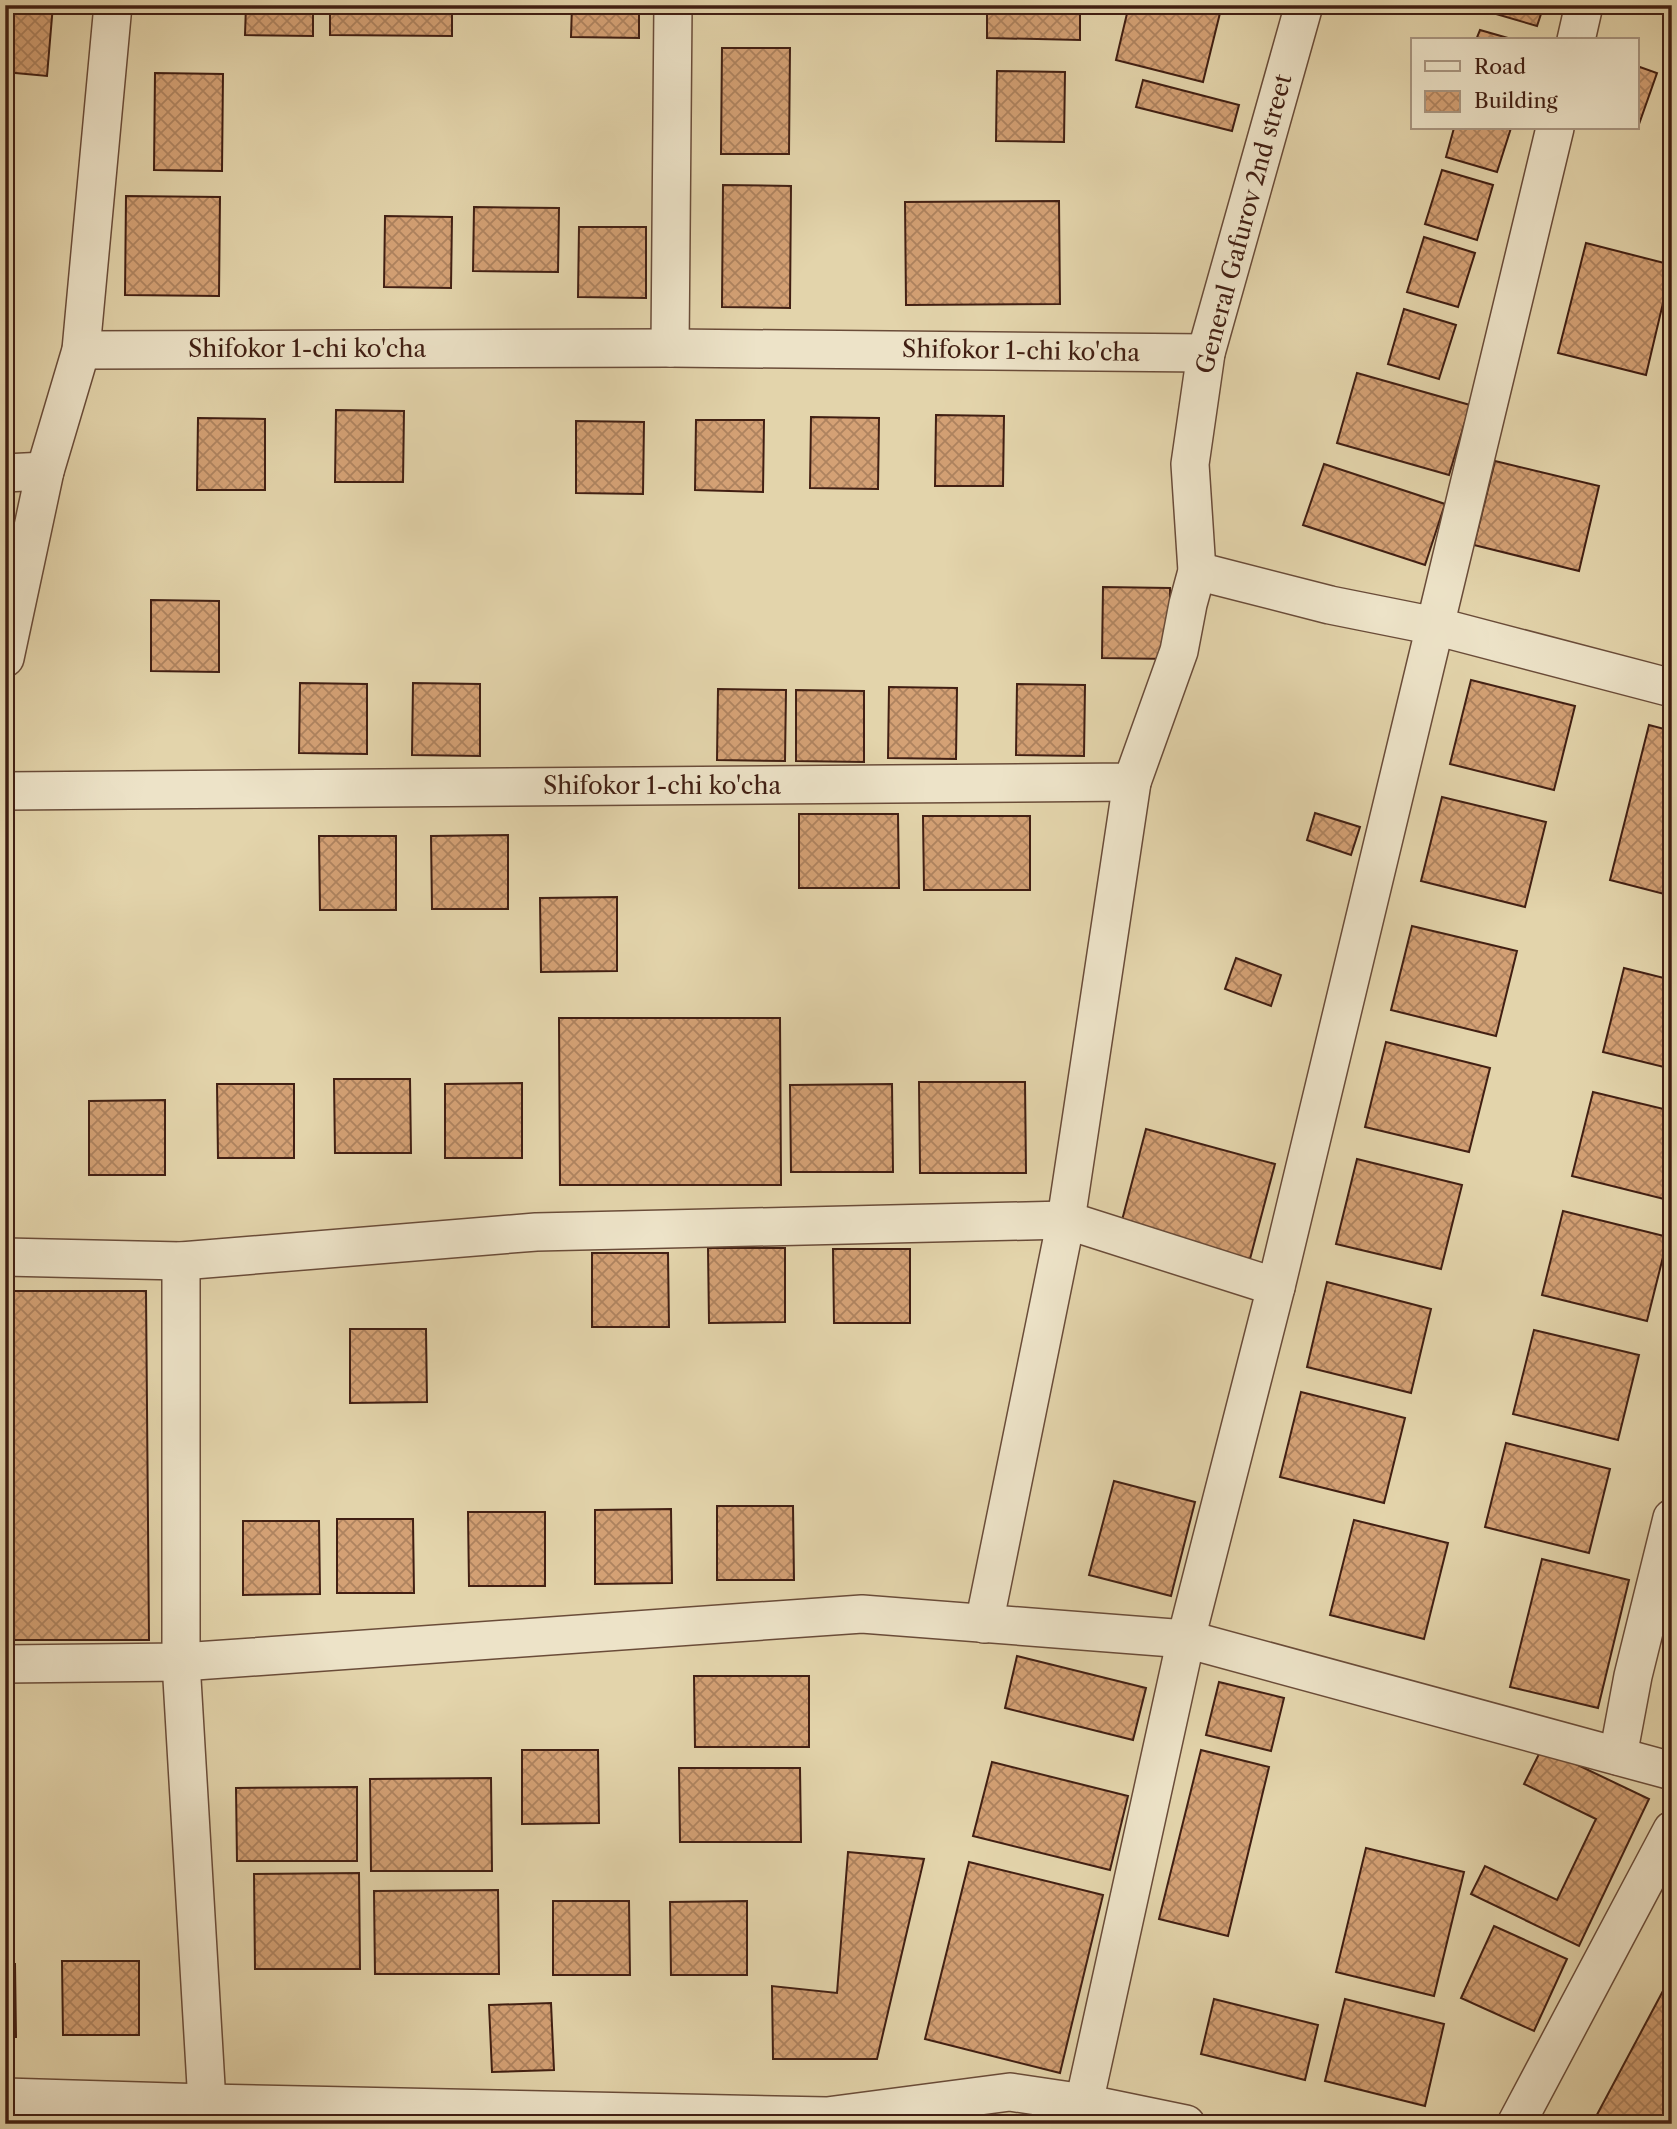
<svg xmlns="http://www.w3.org/2000/svg" width="1677" height="2129" font-family="'Libre Caslon Text',serif">
<style>
.building{fill:url(#building-cross-hatch);stroke:#411f13;stroke-width:2}
.lines{fill:none;stroke-linecap:round;stroke-linejoin:round}
.minor-casing{stroke:#6a4c39;stroke-width:40}
.minor{stroke:#ede3c8;stroke-width:37}
.labels{text-anchor:middle;stroke-width:5;stroke-linejoin:round;paint-order:stroke}
.street-label{font-size:24px;fill:#411f13;stroke:#ede3c8}
</style>
<defs>
<pattern id="building-cross-hatch" width="8" height="8" patternUnits="userSpaceOnUse" patternTransform="scale(1.75)"><rect width="8" height="8" fill="#d4a175"/><path d="M0 0l8 8M0 8l8-8" fill="none" stroke="#ae835f"/></pattern>
</defs>
<rect width="100%" height="100%" fill="#e3d4ab"/>
<filter id="stains"><feTurbulence type="fractalNoise" baseFrequency=".00286" numOctaves="4"/><feColorMatrix values="0 0 0 0 .2 0 0 0 0 .09 0 0 0 0 .02 0 0 0 .5 -.17"/></filter>
<radialGradient id="worn" r=".72"><stop offset=".6" stop-color="#630" stop-opacity="0"/><stop offset="1" stop-color="#630" stop-opacity=".3"/></radialGradient>
<g class="building">
<polygon points="5,5 53,5 47,76 5,72"/>
<polygon points="246,5 313,5 313,36 245,35"/>
<polygon points="330,5 452,5 452,36 330,35"/>
<polygon points="572,5 639,5 639,38 571,37"/>
<polygon points="987,5 1080,5 1080,40 987,38"/>
<polygon points="1129,5 1222,5 1203,82 1116,60"/>
<polygon points="1488,5 1544,5 1537,26 1486,11"/>
<polygon points="1480,30 1515,40 1476,40"/>
<polygon points="722,48 790,48 789,154 721,154"/>
<polygon points="1637,66 1657,73 1638,127 1637,126"/>
<polygon points="997,71 1065,72 1064,142 996,141"/>
<polygon points="155,73 223,74 222,171 154,170"/>
<polygon points="1143,80 1239,105 1232,131 1136,107"/>
<polygon points="1454,128 1511,128 1497,172 1446,157"/>
<polygon points="1442,170 1493,185 1477,240 1425,224"/>
<polygon points="723,185 791,186 790,308 722,307"/>
<polygon points="126,196 220,197 219,296 125,295"/>
<polygon points="1059,201 1060,304 906,305 905,202"/>
<polygon points="474,207 559,208 558,272 473,271"/>
<polygon points="385,216 452,217 451,288 384,287"/>
<polygon points="579,227 646,227 646,298 578,297"/>
<polygon points="1424,237 1475,253 1458,307 1407,292"/>
<polygon points="1586,243 1672,265 1646,375 1558,353"/>
<polygon points="1404,309 1456,325 1439,379 1388,364"/>
<polygon points="5,317 12,317 11,433 5,433"/>
<polygon points="1357,373 1470,405 1449,475 1337,443"/>
<polygon points="336,410 404,411 403,482 335,482"/>
<polygon points="936,415 1004,416 1003,486 935,486"/>
<polygon points="811,417 879,418 878,489 810,488"/>
<polygon points="198,418 265,419 265,490 197,490"/>
<polygon points="696,420 764,420 763,492 695,490"/>
<polygon points="576,421 644,422 643,494 576,493"/>
<polygon points="1495,461 1599,486 1579,571 1474,545"/>
<polygon points="1324,464 1445,504 1425,565 1303,525"/>
<polygon points="1103,587 1170,588 1170,659 1102,658"/>
<polygon points="151,600 219,601 219,672 151,671"/>
<polygon points="1471,680 1575,706 1554,790 1450,764"/>
<polygon points="300,683 367,684 367,754 299,753"/>
<polygon points="413,683 480,684 480,756 412,755"/>
<polygon points="1017,684 1085,685 1084,756 1016,755"/>
<polygon points="889,687 957,688 956,759 888,758"/>
<polygon points="718,689 786,690 785,761 717,760"/>
<polygon points="796,690 864,691 864,762 796,761"/>
<polygon points="1649,725 1672,731 1672,896 1610,880"/>
<polygon points="1442,797 1546,822 1525,907 1421,881"/>
<polygon points="1315,813 1360,827 1351,855 1307,840"/>
<polygon points="799,814 898,814 899,888 799,888"/>
<polygon points="923,816 1030,816 1030,890 924,890"/>
<polygon points="508,835 508,909 432,909 431,836"/>
<polygon points="319,836 396,836 396,910 320,910"/>
<polygon points="617,897 617,971 541,972 540,898"/>
<polygon points="1412,926 1517,951 1496,1036 1391,1010"/>
<polygon points="1236,958 1281,975 1271,1006 1225,989"/>
<polygon points="1624,968 1672,980 1672,1069 1603,1052"/>
<polygon points="559,1018 780,1018 781,1185 560,1185"/>
<polygon points="1386,1042 1490,1068 1469,1152 1365,1127"/>
<polygon points="334,1079 410,1079 411,1153 335,1153"/>
<polygon points="919,1082 1025,1082 1026,1173 920,1173"/>
<polygon points="522,1083 522,1158 445,1158 445,1084"/>
<polygon points="217,1084 294,1084 294,1158 218,1158"/>
<polygon points="892,1084 893,1172 791,1172 790,1085"/>
<polygon points="1593,1092 1672,1111 1672,1201 1572,1176"/>
<polygon points="165,1100 165,1175 89,1175 89,1101"/>
<polygon points="1146,1129 1275,1164 1250,1259 1121,1224"/>
<polygon points="1357,1159 1462,1185 1441,1269 1336,1244"/>
<polygon points="1563,1211 1668,1237 1647,1321 1542,1295"/>
<polygon points="708,1248 785,1248 785,1322 709,1323"/>
<polygon points="833,1249 910,1249 910,1323 834,1323"/>
<polygon points="592,1253 668,1253 669,1327 592,1327"/>
<polygon points="1327,1282 1431,1309 1411,1393 1307,1367"/>
<polygon points="5,1291 146,1291 149,1640 5,1640"/>
<polygon points="350,1329 426,1329 427,1402 350,1403"/>
<polygon points="1534,1330 1639,1355 1618,1440 1513,1414"/>
<polygon points="1301,1392 1405,1418 1384,1503 1280,1477"/>
<polygon points="1506,1443 1610,1469 1589,1553 1485,1527"/>
<polygon points="1114,1481 1195,1502 1171,1596 1089,1575"/>
<polygon points="717,1506 793,1506 794,1580 717,1580"/>
<polygon points="671,1509 672,1583 595,1584 595,1510"/>
<polygon points="468,1512 545,1512 545,1586 469,1586"/>
<polygon points="337,1519 413,1519 414,1593 337,1593"/>
<polygon points="1354,1520 1448,1543 1424,1639 1330,1615"/>
<polygon points="243,1521 319,1521 320,1594 243,1595"/>
<polygon points="1542,1559 1629,1580 1598,1708 1510,1687"/>
<polygon points="1017,1656 1146,1688 1133,1740 1005,1708"/>
<polygon points="694,1676 809,1676 809,1747 695,1747"/>
<polygon points="1219,1682 1284,1698 1271,1751 1206,1735"/>
<polygon points="1542,1748 1649,1799 1579,1946 1471,1894 1485,1866 1557,1900 1596,1819 1524,1784"/>
<polygon points="522,1750 598,1750 599,1823 522,1824"/>
<polygon points="1201,1750 1269,1767 1228,1936 1159,1919"/>
<polygon points="992,1762 1128,1796 1110,1870 973,1836"/>
<polygon points="679,1768 800,1768 801,1842 680,1842"/>
<polygon points="491,1778 492,1871 371,1871 370,1779"/>
<polygon points="357,1787 357,1861 237,1861 236,1788"/>
<polygon points="1366,1848 1464,1872 1434,1996 1336,1972"/>
<polygon points="848,1852 924,1859 877,2059 773,2059 772,1986 837,1993"/>
<polygon points="969,1862 1103,1895 1060,2073 925,2039"/>
<polygon points="359,1873 360,1969 255,1969 254,1874"/>
<polygon points="498,1890 499,1974 375,1974 374,1891"/>
<polygon points="553,1901 629,1901 630,1975 553,1975"/>
<polygon points="747,1901 747,1975 671,1975 670,1902"/>
<polygon points="1494,1926 1567,1959 1534,2031 1461,1998"/>
<polygon points="62,1961 139,1961 139,2035 63,2035"/>
<polygon points="5,1964 15,1964 16,2037 5,2037"/>
<polygon points="1672,1974 1672,2124 1592,2124"/>
<polygon points="1214,1999 1318,2025 1305,2080 1201,2054"/>
<polygon points="1345,1999 1444,2024 1425,2106 1325,2081"/>
<polygon points="551,2003 554,2070 492,2072 489,2005"/>
<polygon points="1053,2100 1099,2124 1041,2124"/>
</g>
<g class="lines">
<defs>
<g id="minor">
<polyline points="1576,40 1584,5"/>
<polyline points="1555,128 1435,626 1672,688"/>
<polyline points="670,348 673,5"/>
<polyline points="81,350 670,348 1206,353"/>
<polyline points="5,473 45,471"/>
<polyline points="5,658 45,471 81,350 113,5"/>
<polyline points="5,791 1132,782 1179,651 1188,604 1197,571 1190,464 1206,353 1304,5"/>
<polyline points="5,1257 181,1261 536,1232 1066,1220 1276,1287"/>
<polyline points="181,1261 181,1662 207,2103"/>
<polyline points="984,1624 1066,1220 1132,782"/>
<polyline points="5,1664 181,1662 862,1614 1186,1639 1672,1771"/>
<polyline points="1618,1756 1633,1676 1672,1518"/>
<polyline points="5,2097 207,2103 827,2116 1010,2092 1084,2103 1186,2124"/>
<polyline points="1084,2103 1186,1639 1276,1287 1435,626 1330,605 1197,571"/>
<polyline points="1516,2124 1672,1830"/>
</g>
</defs>
<use href="#minor" class="minor-casing"/>
<use href="#minor" class="minor"/>
</g>
<g class="labels">
<g class="street-label">
<text transform="translate(1244 224) rotate(-75)" y="8">General Gafurov 2nd street</text>
<text x="307" y="357">Shifokor 1-chi ko'cha</text>
<text transform="translate(1021 351) rotate(1)" y="8">Shifokor 1-chi ko'cha</text>
<text x="662" y="794">Shifokor 1-chi ko'cha</text>
</g>
</g>
<rect width="1677" height="2129" fill="none" stroke="#e3d4ab" stroke-width="28"/>
<rect x="7" y="7" width="1663" height="2115" fill="none" stroke="#411f13" stroke-width="3.5"/>
<rect x="14" y="14" width="1649" height="2101" fill="none" stroke="#411f13" stroke-width="2"/>
<rect x="1411" y="38" width="228" height="91" fill="#ede3c8" stroke="#a89580" stroke-width="2"/>
<rect x="1425" y="61" width="35" height="10" fill="#ede3c8" stroke="#a89580" stroke-width="2"/>
<text x="1474" y="74" font-size="21" fill="#411f13">Road</text>
<rect x="1425" y="91" width="35" height="21" fill="url(#building-cross-hatch)" stroke="#a89580" stroke-width="2"/>
<text x="1474" y="108" font-size="21" fill="#411f13">Building</text>
<rect width="100%" height="100%" filter="url(#stains)"/>
<rect width="100%" height="100%" fill="url(#worn)"/>
</svg>
